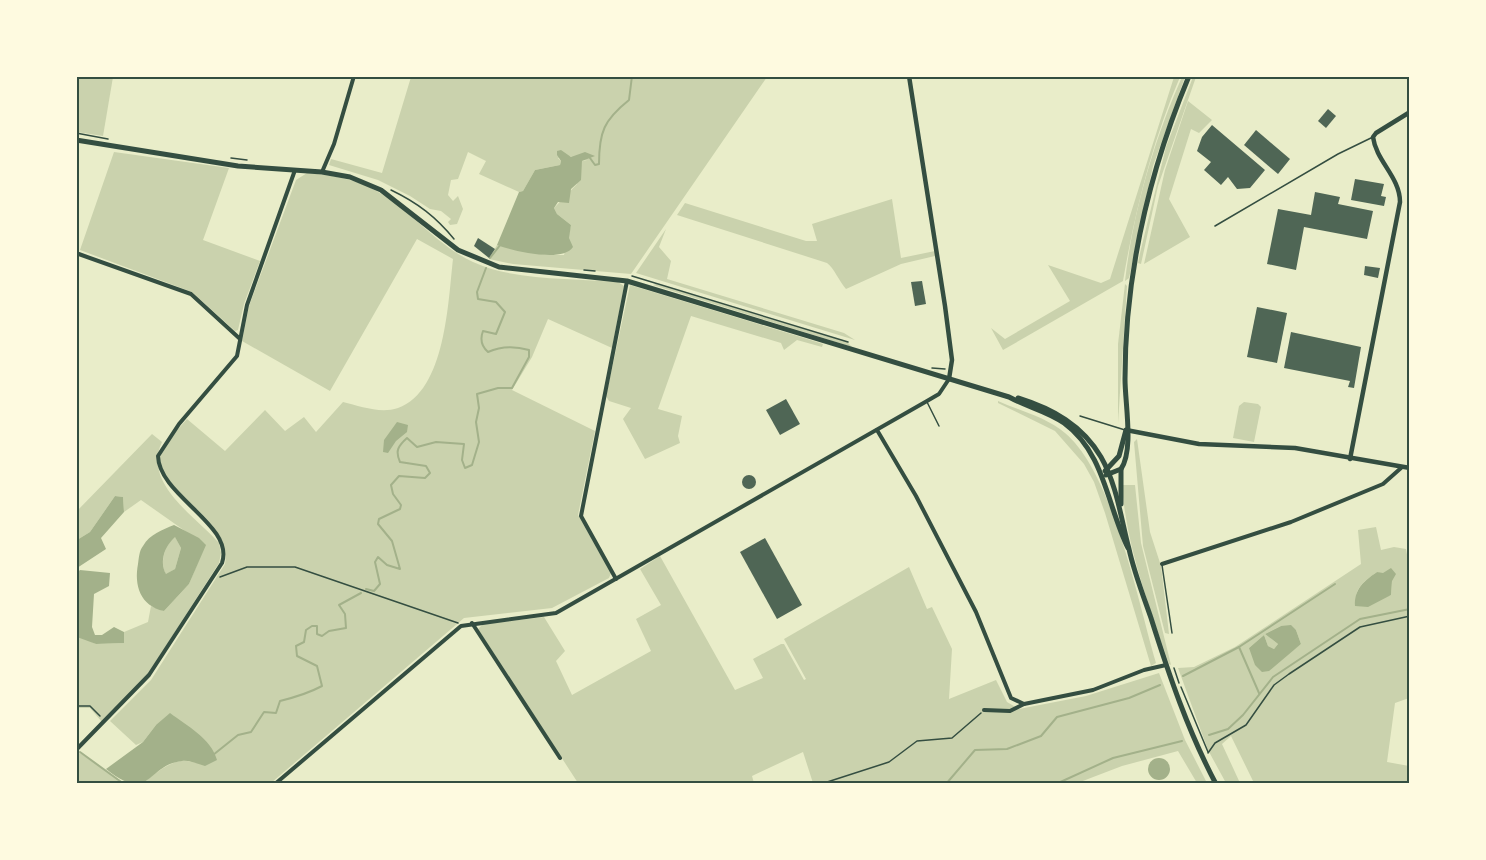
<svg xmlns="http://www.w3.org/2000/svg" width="1486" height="860" font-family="'Open Sans',sans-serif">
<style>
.green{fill:#cad2ad;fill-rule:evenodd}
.water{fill:#a3b18a;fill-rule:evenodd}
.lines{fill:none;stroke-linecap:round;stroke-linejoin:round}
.stream{stroke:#a3b18a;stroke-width:2}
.building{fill:#4f6655}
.path{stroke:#344e41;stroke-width:1.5}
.service{stroke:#344e41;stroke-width:1.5}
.minor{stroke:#344e41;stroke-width:4}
.tertiary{stroke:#344e41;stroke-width:4.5}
.secondary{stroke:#344e41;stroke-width:5}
.neatline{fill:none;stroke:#344e41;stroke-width:2}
</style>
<rect width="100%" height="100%" fill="#e9edc9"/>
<g class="green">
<polygon points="76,77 113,77 103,136 77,132"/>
<polygon points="411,77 767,77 631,274 513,264 489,259 497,245 546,255 564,255 571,225 557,214 554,208 577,184 582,161 587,160 567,156 558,158 561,161 560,165 535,170 523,191 519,192 479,174 486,161 468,152 458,179 451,180 448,195 453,201 458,196 463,209 457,224 450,225 448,222 451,219 441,211 430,209 410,196 378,180 329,165 331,159 382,173"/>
<path d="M1174,77h6c-28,65 -45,134 -57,204l-120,69 -12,-22 14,11 65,-38 -22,-36 53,18 9,-4z"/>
<path d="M1182,77h3l-32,89 -24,112 -4,3c8,-69 29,-141 57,-204z"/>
<polygon points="1193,77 1196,77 1158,186 1141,264 1138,263 1140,253 1166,147"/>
<polygon points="1188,101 1212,120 1199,133 1191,129 1169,199 1190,237 1144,264 1165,170"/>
<polygon points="114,152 229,168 203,240 260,261 244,304 238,330 235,331 192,292 80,250"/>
<path d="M307,173c22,2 43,5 62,14 39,19 65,57 104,75 40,19 101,16 145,20l6,4 -12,62 -64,-29 -16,38 -20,33 83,41 -17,84 33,58 -2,5 -57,30 -88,10 -193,165h-128c12,-9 31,-27 48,-21l-35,-37 -13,17 -7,3 -26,-24 41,-41 74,-116c9,-47 -76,-75 -64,-112 4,-12 18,-23 26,-33l38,32 40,-41 20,21 19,-14 12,15 27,-30c17,4 37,12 55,6 48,-17 50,-107 55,-149l-36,-20 -87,152 -88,-50 7,-35 47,-126z"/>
<path d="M892,199l9,59 34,-7v5l-34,8 -55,25c-7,-8 -12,-21 -19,-26l-150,-48 8,-12 121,38h11l-5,-17z"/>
<polygon points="666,229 659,247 671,261 667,279 844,333 855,340 636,273"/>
<polygon points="656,284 847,342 852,347 653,285"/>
<polygon points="1125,284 1127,286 1118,423 1118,344"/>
<polygon points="630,285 801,337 823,344 822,347 797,340 784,350 781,343 691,316 658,409 682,416 678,436 680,443 645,459 623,419 631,408 609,401 606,396"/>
<path d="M998,401c22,10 48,16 67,32 48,40 73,169 91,230l-5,3 -46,-153 -11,-31 -10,-18 -29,-33 -57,-28z"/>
<polygon points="1244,402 1258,404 1261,407 1254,442 1233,438 1239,406"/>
<path d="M152,434l10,8c-20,41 33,74 57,101l2,10 -2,10 -71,111 -46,48 -12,-14h-13l-1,-71 4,-1 16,8 28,-1v-11l24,-10 3,-16 13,5 25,-27 16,-39 -64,-45 -17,12 -1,-15 -8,-1 -25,36 -13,8v-29z"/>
<polygon points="1137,439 1150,532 1161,566 1169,634 1165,633 1143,546 1134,442"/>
<path d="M1122,485h13l6,58 30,122 -2,-1c-20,-58 -43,-118 -47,-179z"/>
<path d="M1376,527l5,23 13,-3 12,2 3,16v133l-14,5 -8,59 22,4v17h-155l-23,-47 -9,8 18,39h-14l-18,-33 -30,-82 16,-1 41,-20 126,-83 -3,-34zM1377,572l15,8 -1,15 -35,11c-3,-17 8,-25 21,-34zM1281,626l15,4 5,14 -13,10 -39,-6 15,-13 4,11 6,3 4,-5 -13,-10z"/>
<path d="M175,536l6,12 -6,21 -9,6c-7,-14 -1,-29 9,-39z"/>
<polygon points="660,556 735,690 763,678 753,659 781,644 784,644 804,680 806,679 784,639 909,567 927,609 932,607 952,649 949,699 996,680 1007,702 1019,709 1086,696 1159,673 1185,740 1207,783 1197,783 1178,751 1122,766 1075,784 813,783 803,752 752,776 754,783 578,783 478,629 483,624 544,617 565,651 556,661 572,695 651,651 636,619 661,605 640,569"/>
<polygon points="80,753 124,783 77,783 77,754"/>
</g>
<g class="water">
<path d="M561,150l10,7 14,-5 10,4 -13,5 -1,19 -10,9 -2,14 -11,-1 -4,6 3,6 14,11 -2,13 4,9c-10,16 -60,4 -76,-2l22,-53 4,-1 12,-21 25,-5 1,-4 -4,-6v-4z"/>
<polygon points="397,422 408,425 407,432 396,441 388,453 383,452 384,440"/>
<polygon points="115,496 123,497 124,512 101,538 106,549 77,568 77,540 90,532"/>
<path d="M174,525l25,13 7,7 -17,39 -25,27c-24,-5 -30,-26 -26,-47 1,-6 1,-13 5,-18 7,-12 19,-16 31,-21zM175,537l6,11 -6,21 -9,5c-7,-13 -1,-28 9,-37z"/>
<path d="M1391,568l5,6 -4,7 -1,14 -23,12 -13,-1c-1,-17 9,-25 22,-34l6,1z"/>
<polygon points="80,570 110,573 109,586 94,594 92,627 95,635 102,635 114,627 124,632 124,643 96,644 77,637 77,573"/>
<polygon points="1291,625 1296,630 1301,644 1269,671 1262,672 1255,665 1249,648 1264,635 1268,646 1274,649 1278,644 1265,634 1281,626"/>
<path d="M170,713c17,13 41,25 47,47l-12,6c-7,-2 -16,-6 -23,-5 -36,4 -31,44 -76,8l37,-27 13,-17z"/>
<circle cx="1159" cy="769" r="11"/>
</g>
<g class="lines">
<g class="stream">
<path d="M590,158l5,7 4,-1c0,-32 5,-44 30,-64l3,-24"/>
<polyline points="490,258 501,244"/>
<path d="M366,589l8,2 6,-7 -5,-22 3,-5 9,8 13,4 -8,-28 -14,-17 1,-5 21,-10 1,-4 -8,-11 -2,-9 8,-9 26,2 5,-5 -4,-7 -26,-4c-5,-11 -2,-16 7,-24l10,9 19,-5 28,2 -2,16 3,8 7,-3 7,-23 -3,-20 3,-14 -2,-14 21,-6h14l17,-31v-7c-14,-4 -28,-4 -41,2 -7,-6 -8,-13 -5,-21l13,3 9,-22 -9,-10 -18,-3 -1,-7 9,-24"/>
<polyline points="1239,647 1335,584"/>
<polyline points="1183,676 1239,647 1259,693"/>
<polyline points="1209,735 1228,729 1243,715 1273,677 1360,619 1410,609"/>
<polyline points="80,752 124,784"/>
<path d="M213,755l25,-20 13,-3 13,-20 12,1 4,-12c12,-3 29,-8 42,-15l-5,-20 -20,-10 -1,-10 8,-4 2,-12 6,-4h5v8l5,2 7,-5 17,-3 -1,-14 -6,-9 22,-12"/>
<polyline points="946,784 975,750 1007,749 1041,736 1057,717 1129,698 1160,685"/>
<polyline points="1056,784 1113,758 1182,741"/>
</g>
</g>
<g class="building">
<polygon points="1328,109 1336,116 1326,128 1318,121"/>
<polygon points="1212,125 1265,170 1250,188 1237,189 1228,177 1221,185 1204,170 1211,162 1197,151 1202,137"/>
<polygon points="1256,130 1290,159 1278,174 1244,145"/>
<polygon points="1355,179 1384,184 1381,196 1386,197 1384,206 1351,200"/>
<polygon points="1315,192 1340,197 1338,204 1373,211 1367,239 1304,227 1296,270 1267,264 1278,209 1311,215"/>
<polygon points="478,238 495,249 489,258 474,246"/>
<polygon points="1365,266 1380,268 1378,278 1364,275"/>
<polygon points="922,281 926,304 915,306 911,282"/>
<polygon points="1257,307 1287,313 1277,363 1247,357"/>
<polygon points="1291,332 1361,347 1354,388 1348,387 1350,381 1284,368"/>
<polygon points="786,399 800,424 780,435 766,410"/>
<circle cx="749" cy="482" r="7"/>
<polygon points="765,538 802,605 777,619 740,552"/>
</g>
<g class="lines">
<g class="path">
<polyline points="76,133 108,139"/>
<polyline points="231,158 247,160"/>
<path d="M391,190c27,13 45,27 63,49"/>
<polyline points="584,270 595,271"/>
<polyline points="632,276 848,342"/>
<polyline points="932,368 945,369"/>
<polyline points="220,577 247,567 295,567 458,623"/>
<polyline points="1174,668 1179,683"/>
<polyline points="1181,687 1208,752"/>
<polyline points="76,706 90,706 100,716"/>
<polyline points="1208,753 1215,743 1246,725 1274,685 1289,674 1360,627 1410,616"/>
<polyline points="821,784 889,762 917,741 952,738 981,713"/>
</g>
<g class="service">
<polyline points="1215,226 1338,154 1373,137"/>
<polyline points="927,402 939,426"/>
<polyline points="1080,416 1125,430"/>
<polyline points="1162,565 1172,633"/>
</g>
<g class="minor">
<polyline points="322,172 334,144 354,76"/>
<polyline points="76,253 191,294 239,338"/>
<polyline points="877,430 916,496 976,612 1011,698 1024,704"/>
<polyline points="1162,564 1291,522 1383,484 1401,468"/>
<polyline points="616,579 581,516 627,281"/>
<polyline points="472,623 560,758"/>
<polyline points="984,710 1010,711 1024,704 1093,690 1144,670 1166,665"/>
<path d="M76,750l73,-75 73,-112c13,-38 -63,-67 -64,-107l21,-32 58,-68 10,-51 48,-135"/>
<polyline points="275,784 461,626 556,613 927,401 939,394 949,379"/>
</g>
<g class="tertiary">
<polyline points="909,76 945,306 952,360 949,379"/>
<polyline points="1126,430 1199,444 1295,448 1410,468"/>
<path d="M1350,459l50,-257c0,-25 -24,-41 -27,-65l3,-4 34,-21"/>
</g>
<g class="secondary">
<path d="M76,140l162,26 84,6 28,5 31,13 77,60 41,17 128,14 382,116c18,10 38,14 55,26 41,30 43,83 64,125"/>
<path d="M1018,398c35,11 64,27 83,59 16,28 20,62 28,92 5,23 14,46 22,69 18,57 37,113 65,166"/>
<polyline points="1105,471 1119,456 1126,430"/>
<path d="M1106,475l15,-6c13,-19 4,-65 4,-90 0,-104 24,-207 64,-303"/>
<polyline points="1121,504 1121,469"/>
</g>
</g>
<rect width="1486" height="860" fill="none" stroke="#fefae0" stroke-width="156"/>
<rect x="78" y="78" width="1330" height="704" class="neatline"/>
</svg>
